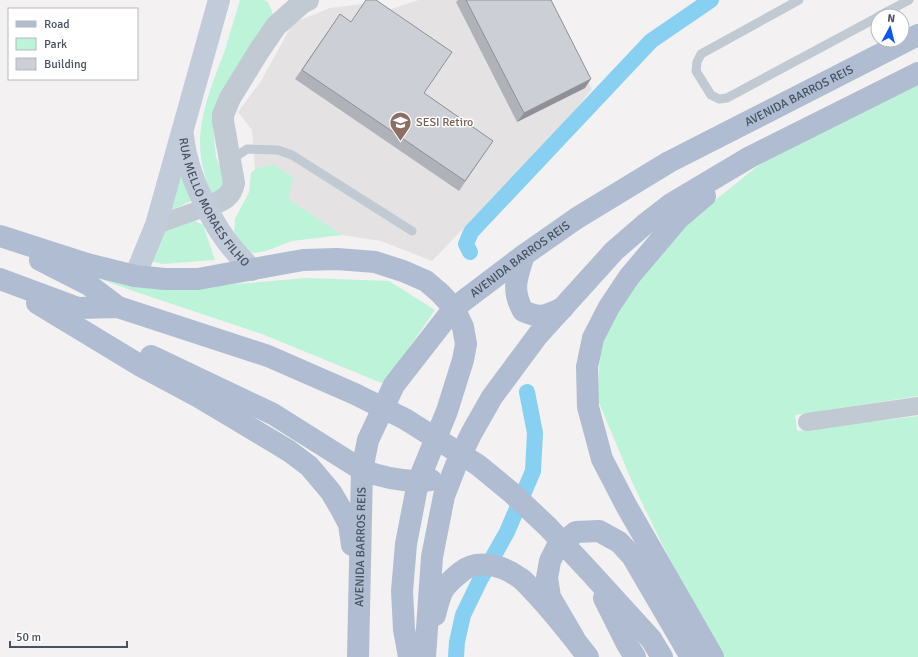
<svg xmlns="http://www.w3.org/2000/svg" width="918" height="657" font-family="Signika,sans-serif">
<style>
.education{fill:#e4e2e3}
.green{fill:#bdf3d8}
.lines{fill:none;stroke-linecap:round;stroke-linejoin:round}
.canal{stroke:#88d0f2;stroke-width:16}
.service{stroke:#c1c9d3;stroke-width:9}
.minor{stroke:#c1c9d3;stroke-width:18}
.tertiary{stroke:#c1c9d3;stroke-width:22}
.secondary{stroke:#c2cbda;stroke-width:22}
.primary{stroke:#afbcd1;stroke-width:22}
.wall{fill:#afb2b8}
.shaded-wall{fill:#8f9196}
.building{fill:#cccfd6;stroke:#8f9196}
.labels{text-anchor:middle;stroke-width:3;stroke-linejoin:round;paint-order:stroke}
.street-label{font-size:12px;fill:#475160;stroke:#fff}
.education-label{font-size:12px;fill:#785e54;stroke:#fff;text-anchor:start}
</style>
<rect width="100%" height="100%" fill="#f3f1f1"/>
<polygon class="education" points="419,0 547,0 592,89 563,125 432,261 381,241 342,235 288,199 272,164 255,169 252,130 238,112 261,81 293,23 330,8 362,4 388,10"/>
<g class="green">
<path d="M240,0h24l4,2 5,12 -32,47 -29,54 4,42 8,19 -2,14 -11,5c-5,-16 -11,-33 -11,-51 0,-33 14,-64 25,-94 5,-17 10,-33 15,-50z"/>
<polygon points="918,85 918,396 795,415 797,431 918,416 918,657 720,657 663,546 633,484 597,398 601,342 622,306 646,270 683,226 759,165 823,131"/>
<polygon points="272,164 293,177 288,199 342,235 292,241 266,251 254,253 241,249 234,238 235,219 249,192 251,173 255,169"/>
<polygon points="181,169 193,200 168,212"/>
<polygon points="189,218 203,225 215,260 162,264 151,261 165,230"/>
<polygon points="92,276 178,289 307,278 389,281 435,310 384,384 262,334 136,292"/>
</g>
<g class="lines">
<g class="canal">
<polyline points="470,252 466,244 471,232 651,41 711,0"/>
<polyline points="456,657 457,642 463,615 480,580 507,532 533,471 535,433 527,392"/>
</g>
<g class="service">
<polyline points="799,0 701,54 697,62 696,71 711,95 719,99 727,98 878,17"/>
<polyline points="879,16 909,0"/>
<polyline points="231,160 247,149 278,150 292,155 412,231"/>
</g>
<g class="minor">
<polyline points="156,225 207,207"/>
<polyline points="807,422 918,406"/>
</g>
<path class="tertiary" d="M207,207c13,-6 24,-8 27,-24l-11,-62v-6l7,-17 29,-47 17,-25 26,-23 6,-3"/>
<g class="secondary">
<path id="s1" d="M183,136c1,7 2,15 4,22 7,28 27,69 46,91 6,7 13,14 19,21"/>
<polyline points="135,276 156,225 219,0"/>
</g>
<g class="primary">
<polyline points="705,196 678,219 629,277 609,307 593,338 587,367 588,407 602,459 627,507 713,657"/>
<polyline points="0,236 87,264 135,276 165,279 198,279 303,260 337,259 375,262 403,271 426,281 440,293 454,308 463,327 466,344 463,360 447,411 418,482 406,544 402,591 404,629 409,657"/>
<path d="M524,255c-7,22 -13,34 -1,56 18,8 22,5 40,-3"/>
<polyline points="40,260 89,285 118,307"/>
<polyline points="0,279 78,308 118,307 268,356 355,394 405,419 478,465 512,493 548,527 590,572 651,639 662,657"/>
<polyline points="37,303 141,366 199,397 289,451 309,466 331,492 341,509 349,524 352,545"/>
<path d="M151,356l122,58 89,56c22,8 46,13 69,10"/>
<polyline points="604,598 627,644 635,657"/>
<path d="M435,615c6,-24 7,-28 26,-43 17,-14 43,-6 59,6 6,4 10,10 15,15 19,20 36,42 53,64"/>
<polyline points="574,638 550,597 547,578 550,561 557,547 576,532 599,531 619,542 632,556 691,657"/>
<path id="s2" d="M358,657l4,-187 6,-30 26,-55 60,-77 70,-53 53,-37 92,-56 249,-127"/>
<polyline points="425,657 432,557 444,496 456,465 471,434 492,397 538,335 614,251 644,225 671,204 750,157 918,73"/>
</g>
</g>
<g class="wall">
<polygon points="458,0 551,0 585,88 517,122 456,2"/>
<polygon points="340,14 350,22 424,93 493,141 459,191 295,79"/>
</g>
<polygon class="shaded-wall" points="591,79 585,88 517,122 524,113"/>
<g class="building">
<polygon points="366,0 376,0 452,52 424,93 493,141 465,181 302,70 340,14 351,22"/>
<polygon points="466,0 551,0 591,79 524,113"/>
</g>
<defs>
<symbol id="school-pin" viewBox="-11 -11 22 30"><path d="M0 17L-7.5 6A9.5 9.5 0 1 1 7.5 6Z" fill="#8d6e63" stroke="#fff"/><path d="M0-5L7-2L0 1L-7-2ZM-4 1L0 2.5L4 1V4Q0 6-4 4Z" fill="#fff"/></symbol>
</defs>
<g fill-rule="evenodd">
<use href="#school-pin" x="388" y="110" width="25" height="34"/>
</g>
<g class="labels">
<g class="street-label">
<text dy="4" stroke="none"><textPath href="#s2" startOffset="782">AVENIDA BARROS REIS</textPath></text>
<text dy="4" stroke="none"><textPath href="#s1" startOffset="74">RUA MELLO MORAES FILHO</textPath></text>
<text dy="4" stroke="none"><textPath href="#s2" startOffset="458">AVENIDA BARROS REIS</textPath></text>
<text dy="4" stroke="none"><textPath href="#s2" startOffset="110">AVENIDA BARROS REIS</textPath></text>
</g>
<g class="education-label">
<text x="416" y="126">SESI Retiro</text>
</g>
</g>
<rect x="8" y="8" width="130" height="72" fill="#ffffff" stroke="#b5b9bf"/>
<rect x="16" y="21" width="20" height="6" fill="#afbcd1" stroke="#b5b9bf"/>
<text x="44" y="28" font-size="12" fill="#475160">Road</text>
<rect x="16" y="38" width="20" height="12" fill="#bdf3d8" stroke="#b5b9bf"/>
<text x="44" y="48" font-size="12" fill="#475160">Park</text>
<rect x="16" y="58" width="20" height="12" fill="#cccfd6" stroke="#b5b9bf"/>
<text x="44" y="68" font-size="12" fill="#475160">Building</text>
<g transform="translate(890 28) rotate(7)"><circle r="19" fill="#ffffff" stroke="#b5b9bf"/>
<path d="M0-3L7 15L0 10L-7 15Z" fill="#0d56f1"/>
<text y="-6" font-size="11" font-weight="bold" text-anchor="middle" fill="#475160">N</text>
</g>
<path d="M10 641v6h117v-6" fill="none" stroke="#475160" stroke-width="2"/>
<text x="16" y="641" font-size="12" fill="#475160" stroke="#ffffff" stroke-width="3" paint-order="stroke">50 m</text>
</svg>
